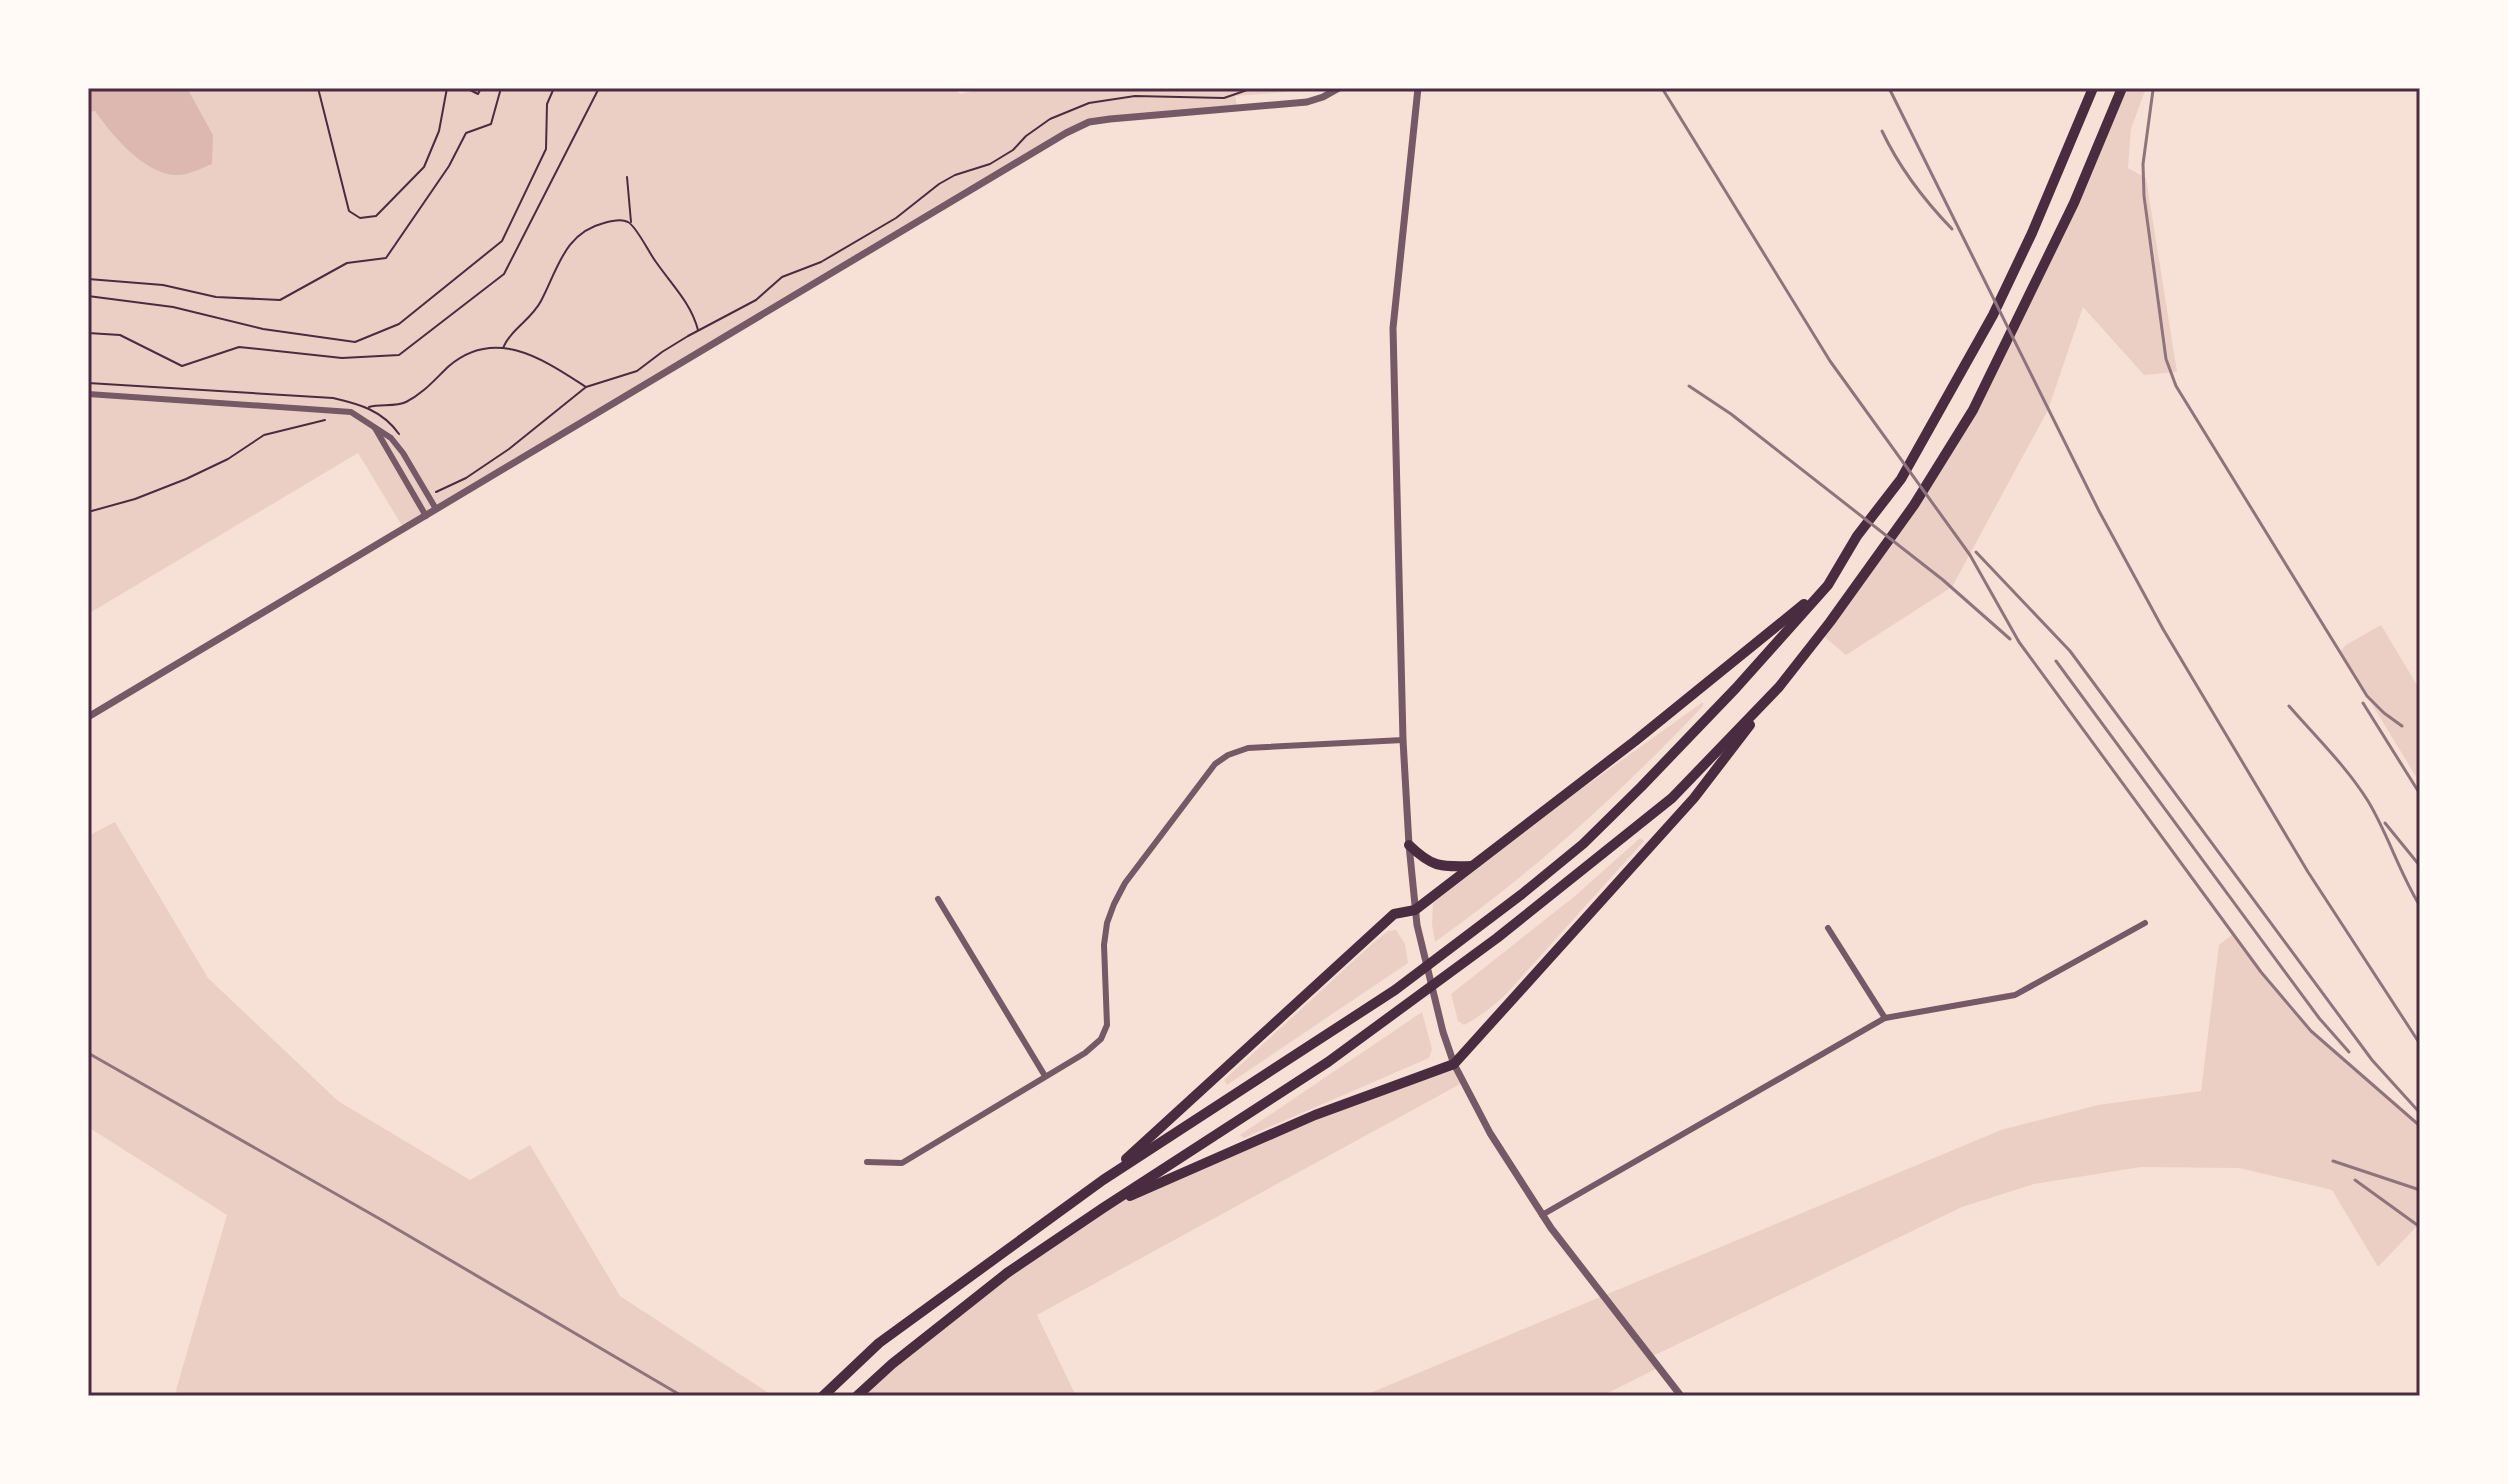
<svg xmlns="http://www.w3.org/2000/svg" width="2508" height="1484" font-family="'Source Sans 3',sans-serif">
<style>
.green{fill:#ebcfc5}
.water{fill:#dcb8b0}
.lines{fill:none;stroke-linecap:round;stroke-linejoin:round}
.path{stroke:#4a2c40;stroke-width:2}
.minor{stroke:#755966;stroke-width:6}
.tertiary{stroke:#755966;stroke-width:7}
.motorway{stroke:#4a2c40;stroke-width:10}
.rail{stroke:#8f747c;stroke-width:3}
.neatline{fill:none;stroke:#4a2c40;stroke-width:3}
</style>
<rect width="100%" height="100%" fill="#f7e1d7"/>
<g class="green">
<polygon points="88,88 955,88 960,94 984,88 1318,88 1314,90 1235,96 1237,106 1089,122 404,529 358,453 88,614"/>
<polygon points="2122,88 2146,88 2131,129 2128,168 2146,178 2177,372 2144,375 2083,307 2048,410 1952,587 1846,655 1821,634 1973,410"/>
<polygon points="2381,625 2420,690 2420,783 2340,652 2346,645"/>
<path d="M1703,702v4c-82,87 -170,166 -268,236l-3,-18 1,-21 140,-108z"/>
<polygon points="115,822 208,978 338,1101 470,1180 530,1145 620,1296 773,1396 178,1396 176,1390 227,1215 88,1127 88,836"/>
<path d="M1640,838l4,3 -136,151c-13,13 -27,24 -44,33l-6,-4 -7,-27 124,-98z"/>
<polygon points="1396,930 1405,944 1408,963 1227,1085 1224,1080 1374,942 1388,931"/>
<polygon points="2233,934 2261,972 2311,1031 2420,1126 2420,1223 2378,1267 2332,1190 2239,1168 2141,1167 2034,1184 1962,1207 1651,1357 1658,1368 1602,1396 1363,1396 2001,1130 2098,1105 2201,1091 2219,945"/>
<polygon points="1422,1012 1432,1049 1429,1058 1244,1138 1240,1135"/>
<polygon points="1454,1064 1464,1082 1037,1315 1076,1396 857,1396 892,1364 1103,1208 1315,1115"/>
</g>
<path class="water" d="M88,88h99l26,47 -1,29c-10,4 -26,12 -36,11 -32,-1 -64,-40 -81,-64l-7,1z"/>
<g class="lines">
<g class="path">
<polyline points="318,88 349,211 360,218 376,216 424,167 439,131 447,88"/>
<polyline points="466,88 478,94 481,88"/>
<polyline points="627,177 631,222"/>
<polyline points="88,279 163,285 216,297 280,300 347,263 386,258 449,166 466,133 491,124 501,88"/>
<polyline points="88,296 173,307 263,329 355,342 399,324 502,241 546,149 547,104 554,88"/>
<polyline points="88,333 120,335 182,366 239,347 342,358 399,355 504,274 599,88"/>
<path d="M503,348c8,-19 28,-28 38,-47 17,-32 23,-68 63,-78 7,-2 18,-4 24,-1 9,5 21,31 28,40 16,23 35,41 42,68"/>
<path d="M88,383l245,15c26,6 49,12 66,36"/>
<path d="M369,407c12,-3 27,0 37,-5 18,-9 29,-23 43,-36 47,-40 95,-6 137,21"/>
<polyline points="436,492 466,478 509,449 586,387 637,371 662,352 688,336 756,300 782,277 821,262 896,218 939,184 955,175 990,164 1013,150 1026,136 1050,119 1089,103 1135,96 1224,98 1253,88"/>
<polyline points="88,512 135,499 186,479 228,459 264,435 325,420"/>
</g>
<g class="minor">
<polyline points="88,394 351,412 391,438 403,453 436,509"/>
<polyline points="375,428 426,516"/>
<polyline points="938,899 1045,1076"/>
<polyline points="1828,928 1885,1018 2015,995 2145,923"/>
<polyline points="867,1162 902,1163 1085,1053 1101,1039 1107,1025 1104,945 1107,923 1114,904 1125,883 1215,764 1228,755 1248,748 1403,740"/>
<polyline points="1542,1215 1885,1018"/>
</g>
<g class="tertiary">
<polyline points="1418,88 1393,328 1403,740 1409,845 1417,925 1443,1032 1454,1064 1490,1133 1551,1228 1681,1396"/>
<polyline points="88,717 1066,133 1089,122 1110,119 1307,102 1323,97 1339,88"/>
</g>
<g class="motorway">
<path d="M1409,845c23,22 30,22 62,21"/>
<polyline points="1126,1159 1394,914 1415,910 1635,741 1804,604"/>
<polyline points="1130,1196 1315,1115 1454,1064 1694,798 1750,725"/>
<polyline points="823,1396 879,1343 1103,1180 1395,990 1522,894 1583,844 1641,787 1736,688 1828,585 1857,536 1901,479 1993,315 2032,233 2093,88"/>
<polyline points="857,1396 892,1364 1007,1273 1103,1208 1328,1062 1497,938 1672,798 1779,687 1830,622 1914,505 1973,410 2074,203 2122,88"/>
</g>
<g class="rail">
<polyline points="1662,88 1830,361 1970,555 2019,642 2261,972 2311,1031 2420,1126"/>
<polyline points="1889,88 2099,511 2163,629 2308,872 2420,1044"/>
<polyline points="2153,90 2143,164 2144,196 2166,359 2176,386 2367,696 2384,713 2402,726"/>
<path d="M1882,131c18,38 41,68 70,98"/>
<polyline points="1689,386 1731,414 1943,580 2010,639"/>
<polyline points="1976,552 2070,651 2372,1060 2420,1113"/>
<polyline points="2056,661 2319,1018 2349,1052"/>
<polyline points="2363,703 2420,794"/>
<path d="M2289,706c27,31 57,60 79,95 20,33 31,71 52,105"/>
<polyline points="2385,823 2420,866"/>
<polyline points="88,1053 380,1219 682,1396"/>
<polyline points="2333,1161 2420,1190"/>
<polyline points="2355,1180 2420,1227"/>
</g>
</g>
<rect width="2508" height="1484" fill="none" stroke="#fffaf5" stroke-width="180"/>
<rect x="90" y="90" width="2328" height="1304" class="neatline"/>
</svg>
